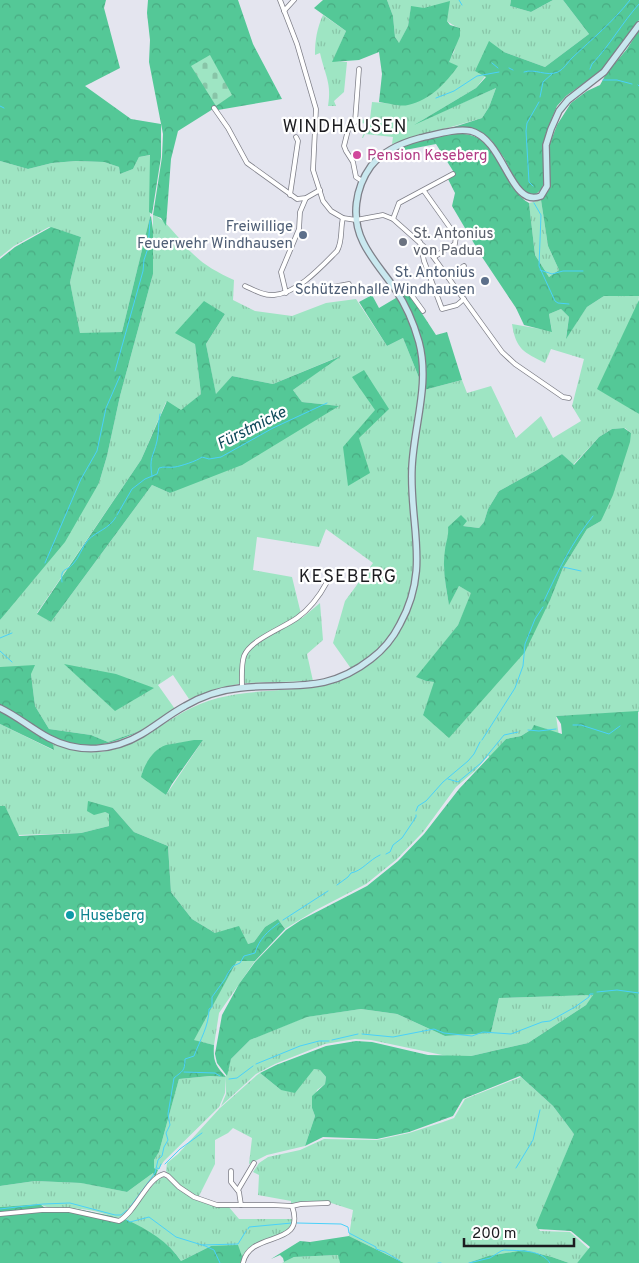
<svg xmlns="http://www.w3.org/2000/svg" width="639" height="1263" font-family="Overpass,sans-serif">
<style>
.grass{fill:url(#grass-tufts);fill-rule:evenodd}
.forest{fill:url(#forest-crowns)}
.cemetery{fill:url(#cemetery-stones)}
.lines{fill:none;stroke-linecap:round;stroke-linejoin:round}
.stream{stroke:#4ad1fa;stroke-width:1}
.street-casing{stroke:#7e7f88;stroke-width:5.5}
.secondary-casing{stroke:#7e7f88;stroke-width:8}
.street{stroke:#fff;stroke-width:4}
.secondary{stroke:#c9e8ef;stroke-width:5.5}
.hotel-dot{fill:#d1479c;stroke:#fff;stroke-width:2}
.service-dot{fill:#5c6f8a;stroke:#fff;stroke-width:2}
.worship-dot{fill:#6b7280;stroke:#fff;stroke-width:2}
.culture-dot{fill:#0f9aa8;stroke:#fff;stroke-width:2}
.labels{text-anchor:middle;stroke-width:4.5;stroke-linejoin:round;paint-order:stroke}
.hotel-label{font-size:15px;fill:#b23c85;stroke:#fff;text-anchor:start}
.service-label{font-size:15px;fill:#4e5e75;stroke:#fff;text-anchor:end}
.worship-label{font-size:15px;fill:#5b616d;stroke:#fff;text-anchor:start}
.culture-label{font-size:15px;fill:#0d838f;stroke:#fff;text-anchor:start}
.water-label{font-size:16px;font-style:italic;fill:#0f495a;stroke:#fff}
.quarter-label{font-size:18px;letter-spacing:1px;fill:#1c1c20;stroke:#fff}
</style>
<defs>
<pattern id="grass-tufts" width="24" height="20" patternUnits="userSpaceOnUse" patternTransform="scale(1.25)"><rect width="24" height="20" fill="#9ee5c3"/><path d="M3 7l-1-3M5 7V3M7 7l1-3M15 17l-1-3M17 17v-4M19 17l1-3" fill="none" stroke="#88c4a7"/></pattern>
<pattern id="forest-crowns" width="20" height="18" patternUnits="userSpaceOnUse" patternTransform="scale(1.25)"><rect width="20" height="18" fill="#54c897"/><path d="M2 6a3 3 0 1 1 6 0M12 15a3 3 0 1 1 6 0" fill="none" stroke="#49ab82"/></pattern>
<pattern id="cemetery-stones" width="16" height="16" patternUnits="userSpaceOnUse" patternTransform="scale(1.25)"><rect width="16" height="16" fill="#9ee5c3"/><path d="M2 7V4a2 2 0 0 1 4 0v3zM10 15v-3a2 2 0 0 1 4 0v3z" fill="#88c4a7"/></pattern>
</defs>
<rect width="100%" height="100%" fill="#e4e5ef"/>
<g class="grass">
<path d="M387,0h124l-1,6 21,6 22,-12h10l26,34 -44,33 -41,-15 -28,36 -57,34 77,-34 -7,19 -7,11 -90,26 1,-7 -28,-3 -2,4h-1l5,-15 -12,1 2,-4 13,-1 2,-17 35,3 50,-39 -8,-3v-3l5,-8 6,-24c-6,-2 -9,-4 -14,-8 -10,-8 -23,-12 -35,-13l-3,19 -9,18 -4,-7 -2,-21z"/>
<path d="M323,15l23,16 -13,30 14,1 -3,30 -10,9 2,5h-8c4,-22 -3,-31 -8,-53l-5,2c0,-15 2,-27 8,-40z"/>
<polygon points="151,155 150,217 122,332 80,334 70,282 81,237 49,227 14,246 0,257 0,161 28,169 52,163 76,161 104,162 119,167 120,174 133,169 139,157"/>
<polygon points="541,200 548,246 559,270 549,277 535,255 529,203"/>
<path d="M153,215c14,5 27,26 39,38 13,13 25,19 42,27l-1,20 22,11 37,5 34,-13 30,-4 31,47 16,-8 21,52 38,-10 5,13 24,-7 25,52 25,-22 12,22 28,-17 -9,-15 12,-47 -33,-10 -6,14c-21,-11 -29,-13 -33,-39l40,7 -3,-17 12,-5 8,8 -3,21 21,-31 17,-11h35l-12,110 12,8v298l-83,4 3,20 -27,-7 -11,7 -15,3 -16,18 -2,-1 -12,14 -20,17 -33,45 -27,28 -30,24 -50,26 -31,19 -7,-10 -13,8 -11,15 -6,2 -33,-11 -23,-14 -21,-27 -3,-46 -34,-14 -21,-24 -8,4 4,2v12l-28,7 -63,2 -13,-28 -5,-1v-82l53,26v-7c75,32 102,-29 165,-45 35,-9 71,-6 106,-13 8,-2 17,-5 25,-8l3,-7 -19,-27 12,-42 28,-38 -47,-34 -7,18 -62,-10 -4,33 39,7 10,41 18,-15 3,37 -16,14 6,27 -70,2 -27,6 -27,10 -16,-24 -15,10 17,24 -35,22 -32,11 -17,-7 -42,-6 -14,-23 -4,-32 -31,-6v-48l99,-137 8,-27 13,-60 33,-122zM204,302l21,12 -19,30 10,51 16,-19 41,8 65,-27 -45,33 9,12 36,4 -168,87 -18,-8 -101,137 -14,-9 104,-153 25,-58 15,9 20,-17 -6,-50zM625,428l6,5 -30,88 -14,8 -24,39 -12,30 -128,117 12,-33 -9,-1 -9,-4 41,-52 14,-32 -13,-7 -10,18c-5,-24 -7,-46 0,-70l14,-8 16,2 5,-6 4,-13 11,-18 38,-21 25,-16 11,11 26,-28 13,-8zM203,740l-37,55 -24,-22c17,-33 27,-28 61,-33z"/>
<polygon points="237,961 255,961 219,1013 214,1045 193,1040"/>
<polygon points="594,995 586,1005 528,1043 471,1056 447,1056 371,1040 355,1039 325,1044 275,1064 256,1074 221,1106 226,1094 226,1077 231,1059 250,1040 306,1017 361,1009 397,1014 445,1036 491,1033 499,998"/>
<polygon points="314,1069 320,1070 326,1077 325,1084 317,1090 312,1108 315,1116 305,1146 267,1155 249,1164 252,1138 233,1128 228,1133 215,1140 215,1164 198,1198 179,1187 166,1171 167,1163 178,1154 220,1108 257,1075 260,1073 281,1090"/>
<polygon points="210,1076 226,1077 225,1093 219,1107 164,1161 158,1170 154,1168 154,1160 159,1152 179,1079"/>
<polygon points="521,1077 553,1106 574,1134 537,1225 540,1231 570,1232 589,1249 577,1263 569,1263 552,1257 524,1250 488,1256 468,1263 404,1263 349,1236 353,1210 328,1202 291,1203 291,1201 258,1195 259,1175 253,1172 259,1163 268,1157 300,1150 324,1139 377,1140 409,1133 443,1122 454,1118 465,1099"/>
<path d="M153,1173l2,4 -28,36 -10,6c-13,-7 -31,-10 -46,-11 -10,-1 -22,2 -31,-4l-40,3v-21l35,-5 47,2 45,9z"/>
<path d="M163,1177l4,1c18,16 36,28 61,28l11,13h54v5l-12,12 -23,6 -8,8 -7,9 -32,-13 -30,15c-13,-21 -35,-30 -56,-42l32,-39z"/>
<polygon points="339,1255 340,1263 282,1263 294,1257"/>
</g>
<g class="forest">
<polygon points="0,0 106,0 104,8 120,68 85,86 131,119 161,124 161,157 152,214 149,212 150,155 139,157 133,169 120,174 119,167 104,162 76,161 52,163 28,169 0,161"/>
<polygon points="148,0 238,0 253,44 282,99 218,110 213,109 178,131 171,159 166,226 161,218 153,215 162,157 163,134 149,62 150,40 147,13"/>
<path d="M323,0h64l6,16 2,21 4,6 9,-17 3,-20 13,2 26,-7 -3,20 3,4 10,3v8l-11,26 9,4c-12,17 -29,35 -50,39 -8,2 -20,-2 -29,-3l3,-28 -3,-22 -20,8 -27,2 14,-31 -32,-23z"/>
<polygon points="511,0 553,0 531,12 510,6"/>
<polygon points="563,0 639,0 639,20 601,71 566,96 557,106 546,133 543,155 544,181 542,189 536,194 528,194 519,187 504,158 491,140 479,131 461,128 438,132 482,118 489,107 496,88 414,125 476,88 486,77 475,71 489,41 504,52 545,67 589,34"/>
<path d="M639,30v266h-35l-17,11 -21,32 3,-22 -8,-8 -12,5 3,18 -28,-7 -8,-17 -34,-51 -30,-51 3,-13 -7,-14 7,-5 -19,-30 -31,6 -2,-5c26,-6 64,-23 85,1 8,8 13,20 19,30 6,11 11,21 22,27l6,52 14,22 10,-7 -11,-24 -7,-46 8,-10v-44l8,-21 14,-22 16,-12 13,-6 6,-11 21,-25z"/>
<polygon points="151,216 153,230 153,274 120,396 107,456 99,483 65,542 0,620 0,259 15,247 51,227 81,237 70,282 80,333 122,332 150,217"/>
<polygon points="372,295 379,308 401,295 410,295 436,335 447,332 462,380 424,390 403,338 387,346 359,302"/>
<polygon points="639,300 639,414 597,389"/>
<polygon points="204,301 225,314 206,344 216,394 232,376 273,384 341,356 293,390 302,402 339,406 242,465 170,493 152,485 51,622 37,614 141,460 167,401 181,410 201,394 195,344 175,333"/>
<polygon points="364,370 389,409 359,438 370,473 348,486 343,447 375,410 352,377"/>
<path d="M624,428l7,5 -1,9 -17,53 -12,26 -14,8 -24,39 -12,30 -26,54 -76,86 -26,-23 11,-33 -8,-1 -10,-4 42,-52 13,-32 -12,-7 -10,19c-3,-18 -7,-36 -4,-55 1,-9 4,-14 3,-23l13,-12 6,6 -4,5 16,2 5,-6 4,-13 11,-18 38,-21 25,-16 12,11 25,-28 13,-8z"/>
<polygon points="64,664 116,674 154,688 115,711"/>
<path d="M35,665l-4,9 4,32 14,23 42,6 17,7 32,-11c-37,17 -49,17 -88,9l2,10 -54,-26v-57z"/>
<polygon points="638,711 639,1263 577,1263 590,1247 571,1231 538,1229 536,1225 574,1134 553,1106 520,1076 463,1099 453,1116 409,1132 377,1139 323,1137 305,1146 315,1116 312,1108 312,1096 325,1084 326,1077 320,1070 314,1069 295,1093 281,1090 260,1073 276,1065 326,1046 356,1041 372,1042 428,1055 471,1056 528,1043 586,1005 593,995 499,998 491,1033 445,1036 397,1014 361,1009 307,1017 250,1040 231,1059 227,1076 217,1063 215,1054 222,1015 239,984 255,962 286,930 301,920 367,886 398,861 424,834 459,789 506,739 521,736 532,729 534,725 562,734 561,724 556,716"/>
<path d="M194,740h9l-31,44 -6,11 -25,-18c3,-12 12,-28 25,-32 9,-2 19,-3 28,-5z"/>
<path d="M88,801l25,7 21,24 34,14 3,46 21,27 23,14 24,-7 9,18 6,-2 11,-15 13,-8 7,10 -30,32h-18l-43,79 20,5c-1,16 1,20 12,32l-16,-1 -31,3 -20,73 -5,8v8l4,2 -3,7 -2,-4 -26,19 -46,-9 -46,-2 -35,5v-380h5l14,30 62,-3 28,-7v-12l-4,-2 -11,3 -7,-4z"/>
<path d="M40,1204l5,4h27l40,8c5,3 10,2 15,4 20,9 42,22 54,41l30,-15 27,-1 5,14 -1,4h-242v-56z"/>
<polygon points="349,1236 404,1263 340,1263 338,1255 294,1257 284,1262 283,1258 280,1255 271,1259 300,1241 310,1242"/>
<polygon points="524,1250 552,1257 569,1263 468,1263 488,1256"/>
</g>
<polygon class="cemetery" points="210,55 232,95 216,106 191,66"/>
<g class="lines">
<g class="stream">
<polyline points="459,0 462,5"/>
<polyline points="492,63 498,68"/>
<polyline points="509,68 513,70"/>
<path d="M590,69l2,-5c18,-19 30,-41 47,-60"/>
<path d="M524,72c11,-4 22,5 34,0 6,-3 9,-9 14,-14 21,-20 40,-35 58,-58"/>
<polyline points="603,80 617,80 632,84"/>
<polyline points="638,85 639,86"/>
<polyline points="540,97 543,82 552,74"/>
<polyline points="436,98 454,91 477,76 499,72"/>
<polyline points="0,106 4,108"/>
<polyline points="533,186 529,182 526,131 527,123 539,102"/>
<polyline points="534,203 541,215 539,266 555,301 558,303 569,304"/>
<polyline points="540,270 552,274 563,271 583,271"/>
<polyline points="115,371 143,271 144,260 148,248 150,221"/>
<path d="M152,476c-3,-19 1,-18 5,-35 2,-8 1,-18 3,-27"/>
<path d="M117,515l15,-26 13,-10 12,-5 2,-6c5,-2 10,0 16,-1 6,-1 22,-6 27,-10l7,2 12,-2 52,-29 54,-25"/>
<polyline points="45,563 81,479 97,451 106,408 120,376"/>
<polyline points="563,567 581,571"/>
<path d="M62,582c-2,-15 4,-10 11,-18 6,-6 9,-17 15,-24 9,-9 21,-11 28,-23"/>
<path d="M544,601c14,-30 28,-59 49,-85"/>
<polyline points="0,638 12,633"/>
<polyline points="0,651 12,662"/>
<polyline points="573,725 581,725 609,734 620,726"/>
<polyline points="528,730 539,731 556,729"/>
<polyline points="482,740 515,688 523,666 525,644 535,619 543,607"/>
<polyline points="448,779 458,782 481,763 504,735 518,732"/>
<polyline points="416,811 418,806 426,801 443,782 468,761 474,754 480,742"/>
<polyline points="386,854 390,852 393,845 402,838 416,817 416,815"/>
<path d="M337,885l11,-8 3,-4c11,-2 18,-13 29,-18"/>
<polyline points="283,920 328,891"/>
<polyline points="597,992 617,990 639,993"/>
<polyline points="362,1034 393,1037 434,1029 444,1033 472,1036 483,1032 511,1034 542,1022 550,1021 575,1007 589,997 590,994 593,994"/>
<polyline points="332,1040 358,1034"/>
<polyline points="256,1064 300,1046 319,1041 329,1041"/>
<polyline points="184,1072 215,1073 220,1076"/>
<polyline points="229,1079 237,1078 253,1066"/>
<polyline points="165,1164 180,1149 202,1133"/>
<polyline points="157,1168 159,1169 161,1164"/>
<polyline points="516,1168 533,1140 540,1110"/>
<path d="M130,1207l25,-34 3,-13 4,-4 2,-9 4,-7 -2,-7 4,-8 -2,-11 6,-36c8,-7 11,-6 11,-19l9,-3c6,-16 15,-30 15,-47l3,-2v-10l13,-18 3,-6 5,-7 7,-3 4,-7 11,-3c4,-14 13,-22 24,-30"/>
<polyline points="0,1209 43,1204 70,1203 115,1215 121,1215 127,1210"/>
<polyline points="127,1220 130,1222 149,1217 176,1237 202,1245 238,1244 246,1231"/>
<polyline points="297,1223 341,1224 348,1227 349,1233 376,1247 376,1249 385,1252 400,1261"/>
<polyline points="248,1229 249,1227 292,1223"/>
<polyline points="203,1245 214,1250 220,1263"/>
<polyline points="438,1263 441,1263"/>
<path d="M469,1263l21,-5 11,-7 3,-1c15,1 37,-1 46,13"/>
</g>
<defs>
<g id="street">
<polyline points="280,0 297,44 316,109 313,170 323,201 331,211 343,218 356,220 383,215 393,219 429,251 502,352 515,364 563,397 569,398"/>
<polyline points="284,11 294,0"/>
<polyline points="359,69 355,122 348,130 344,146 346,151 353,162 356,177 362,181"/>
<polyline points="214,108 228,128 247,163 297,199 306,198 320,190"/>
<polyline points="424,191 456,236 455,244 434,257"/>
<polyline points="290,195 298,141 296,137"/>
<polyline points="393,219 399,203 453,174"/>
<polyline points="420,242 424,261 442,309 457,305 464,299"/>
<polyline points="448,277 464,266"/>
<path d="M245,286c9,4 19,10 29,9 24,-2 47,-28 63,-44 6,-10 3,-22 6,-33"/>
<polyline points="295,288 299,293 349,284"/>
<polyline points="397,291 410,293 423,311"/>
<polyline points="286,293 281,272 299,229 300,212 306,198"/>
<path d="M242,687c0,-9 -1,-22 2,-31 6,-16 39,-28 53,-38 14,-10 22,-21 30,-36"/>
<polyline points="231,1171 231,1182 239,1192 241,1205"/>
<polyline points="238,1190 254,1163"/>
<path d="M0,1214l42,-4h27l50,11c17,-9 28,-43 45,-47l4,2 11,11 15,10 23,8h56l19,1 9,-2 27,-1"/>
<path d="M243,1263c7,-34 64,-14 49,-57"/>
</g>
<path id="secondary" d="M0,708c17,8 32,21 49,30 30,16 65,13 93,-4 15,-9 28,-20 43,-28 17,-10 35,-16 55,-18 51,-6 85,7 131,-29 12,-9 22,-21 29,-35 31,-56 9,-99 12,-157 2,-42 18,-83 7,-125 -5,-18 -13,-37 -24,-53 -10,-15 -24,-30 -32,-47 -12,-24 -8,-54 8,-76 12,-15 30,-23 49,-28 15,-3 35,-10 51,-7 34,9 39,78 70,65l6,-10 -1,-41 5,-16 8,-18 9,-11 36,-28 35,-47"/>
</defs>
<use href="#street" class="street-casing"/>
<use href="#secondary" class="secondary-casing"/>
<use href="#street" class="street"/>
<use href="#secondary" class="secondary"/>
</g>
<circle class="hotel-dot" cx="357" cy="155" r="5"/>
<g class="service-dot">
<circle cx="303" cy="235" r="5"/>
<circle cx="485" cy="281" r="5"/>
</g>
<circle class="worship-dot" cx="403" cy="242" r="5"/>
<circle class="culture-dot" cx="70" cy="915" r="5"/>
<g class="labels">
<g class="hotel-label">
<text x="367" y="160">Pension Keseberg</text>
</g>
<g class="service-label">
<text x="293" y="231">Freiwillige<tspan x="293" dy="17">Feuerwehr Windhausen</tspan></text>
<text x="475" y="277">St. Antonius<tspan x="475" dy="17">Schützenhalle Windhausen</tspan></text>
</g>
<g class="worship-label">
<text x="413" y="238">St. Antonius<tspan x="413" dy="17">von Padua</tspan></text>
</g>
<g class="culture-label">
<text x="80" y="920">Huseberg</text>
</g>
<g class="water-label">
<text transform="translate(251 427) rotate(-27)" y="6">Fürstmicke</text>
</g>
<g class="quarter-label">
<text x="345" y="132">WINDHAUSEN</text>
<text x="348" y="582">KESEBERG</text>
</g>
</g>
<path d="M464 1238v8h110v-8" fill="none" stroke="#1c1c20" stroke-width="2.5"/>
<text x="472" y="1238" font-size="15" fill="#1c1c20" stroke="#ffffff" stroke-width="4" paint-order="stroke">200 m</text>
</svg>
